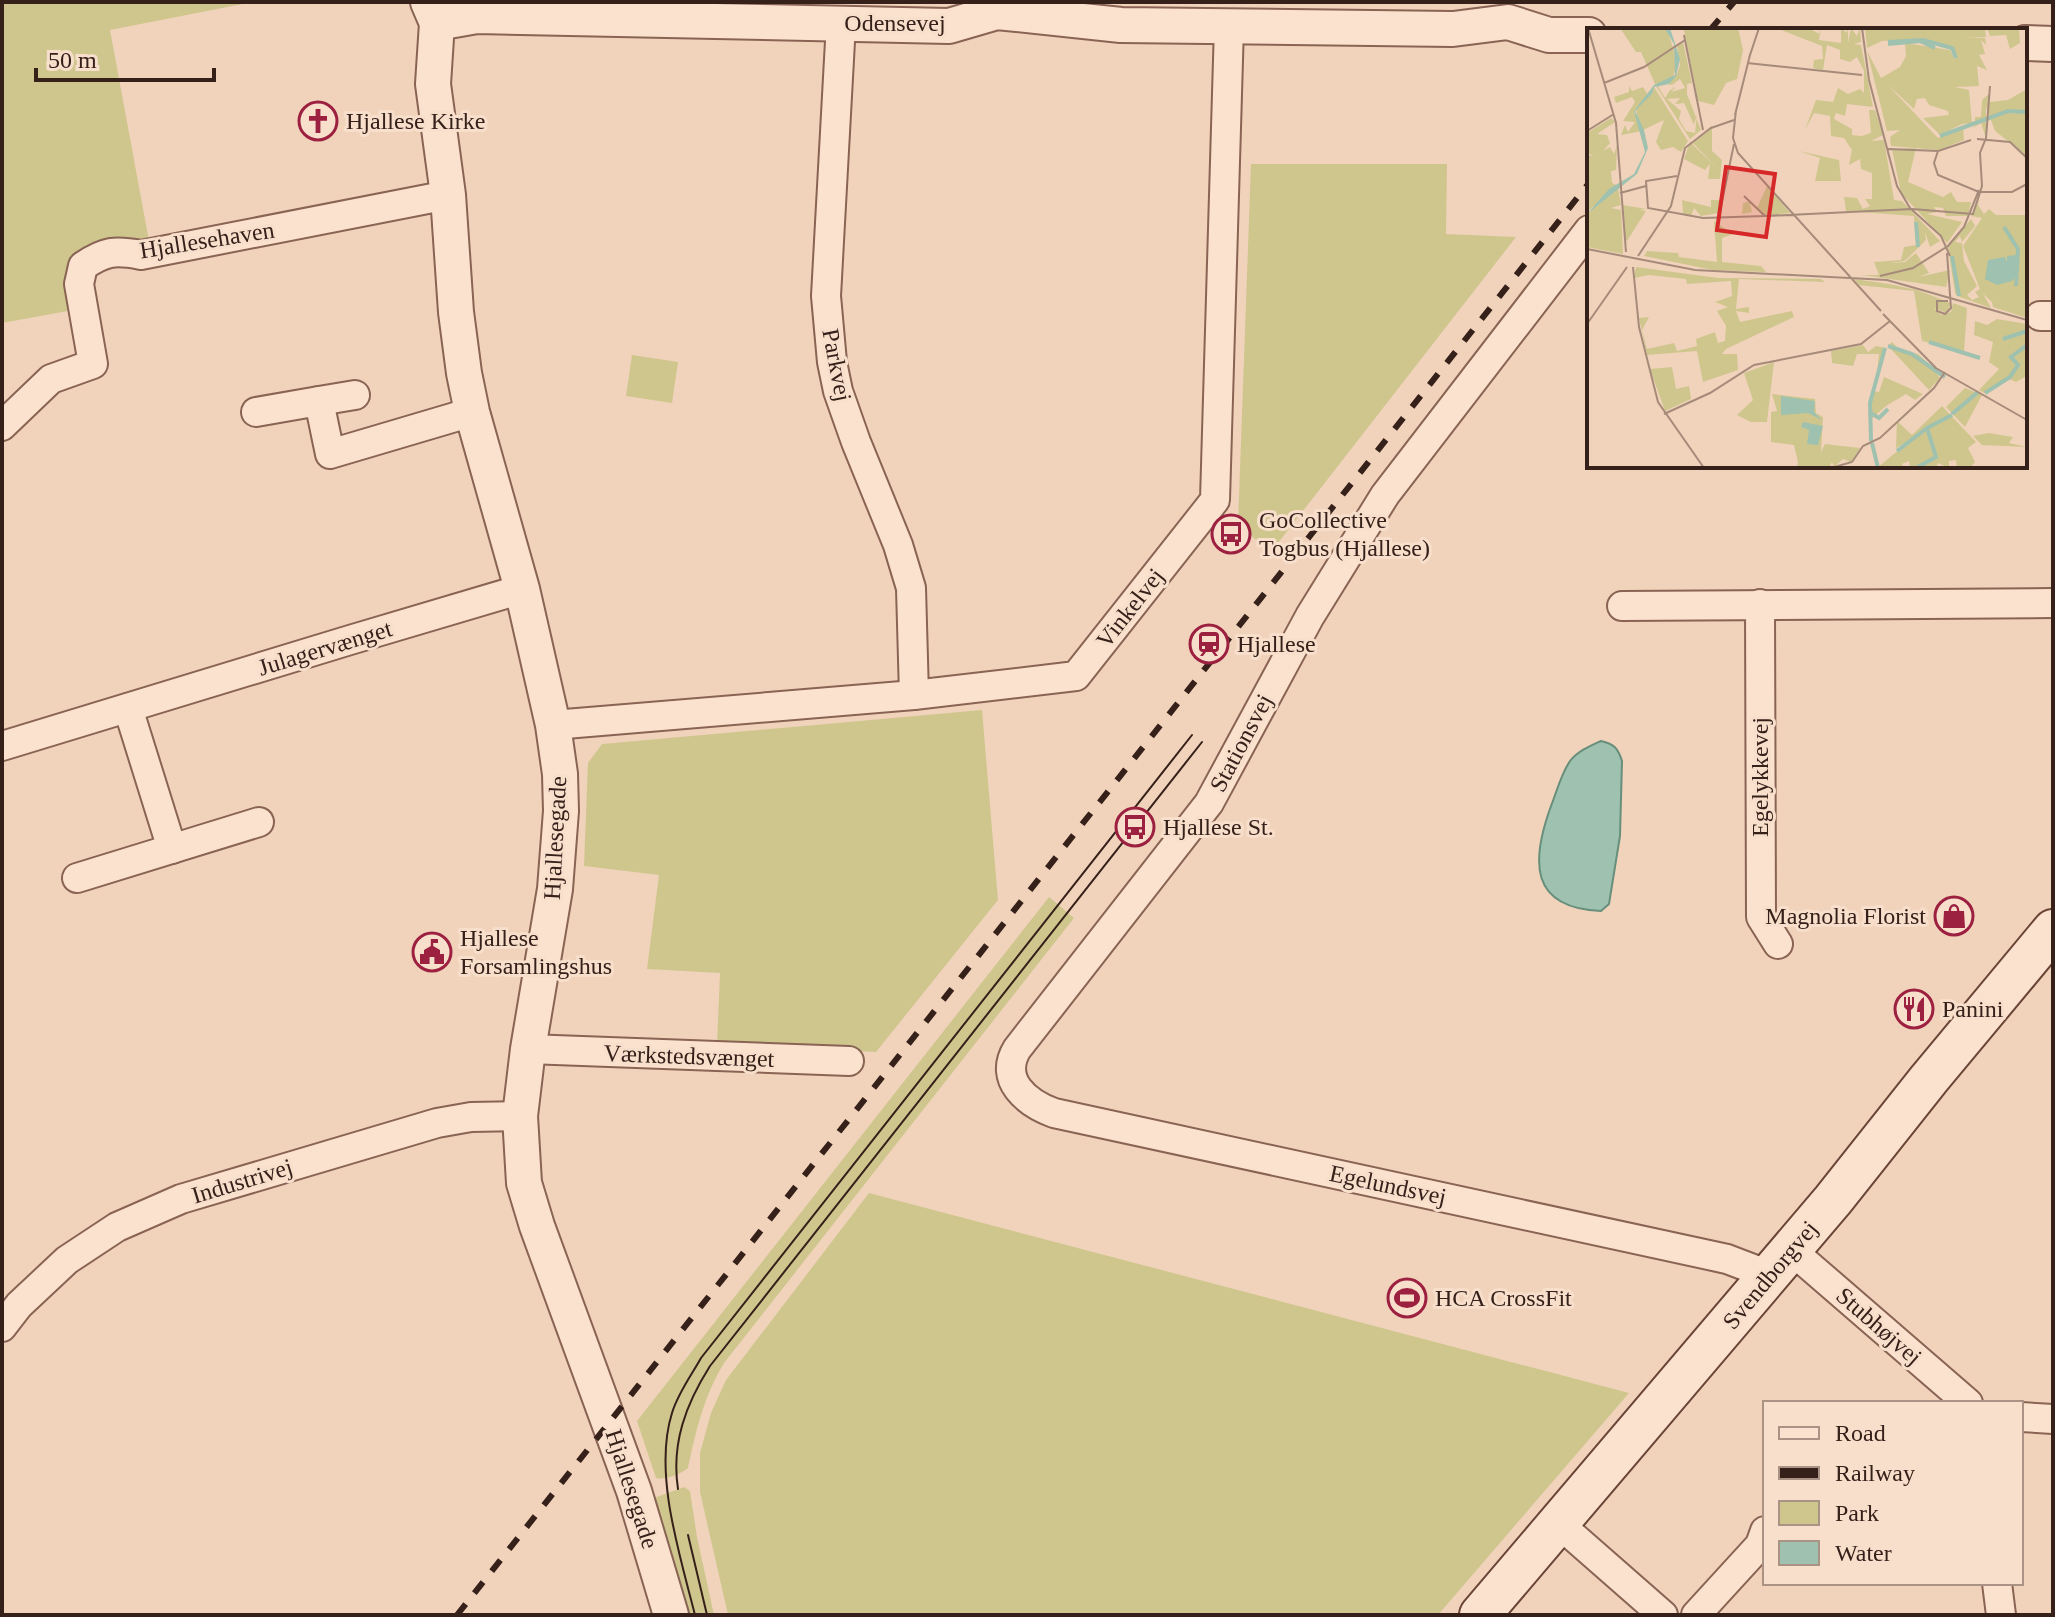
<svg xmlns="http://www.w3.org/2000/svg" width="2055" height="1617" font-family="Georgia,serif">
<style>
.green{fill:#cfc68e}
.water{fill:#9fc1af;stroke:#678f7b;stroke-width:2}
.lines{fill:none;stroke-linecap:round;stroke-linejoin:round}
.minor-casing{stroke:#896354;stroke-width:32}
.tertiary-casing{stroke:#896354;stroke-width:38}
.secondary-casing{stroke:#6a4437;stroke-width:44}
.minor{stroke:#fbe2ce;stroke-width:28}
.tertiary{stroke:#fbe2ce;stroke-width:34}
.secondary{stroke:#fbe2ce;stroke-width:40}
.tram{stroke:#36201a;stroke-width:2}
.rail{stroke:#36201a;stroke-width:6;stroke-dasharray:14 14;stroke-linecap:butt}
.labels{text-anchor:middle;stroke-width:6;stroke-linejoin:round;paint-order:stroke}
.street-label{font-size:24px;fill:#36201a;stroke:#f8dfcb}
.poi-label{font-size:24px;fill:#36201a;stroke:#f8dfcb;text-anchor:start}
.inset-river{fill:none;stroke:#9fc1af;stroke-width:4}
.inset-road{fill:none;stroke:#a68b7b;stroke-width:2}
.view{fill:#d62828;fill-opacity:0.15;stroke:#d62828;stroke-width:4}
.inset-edge{fill:none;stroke:#36201a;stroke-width:4}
</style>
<rect width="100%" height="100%" fill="#f1d3bb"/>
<g class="green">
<polygon points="2,2 253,2 110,30 149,241 84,253 73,310 2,323"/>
<polygon points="1251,164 1447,164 1446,234 1516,237 1271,552 1238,525"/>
<polygon points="632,355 678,362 672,403 626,396"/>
<polygon points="982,710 998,900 876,1052 717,1045 720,973 647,969 659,875 584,866 588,763 602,744"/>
<path d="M1049,897l25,21 -350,445c-20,33 -28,67 -36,105 -7,6 -22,12 -32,10l-19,-57z"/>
<polygon points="869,1193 1629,1393 1438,1615 728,1615 700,1492 700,1453 711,1413 726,1380"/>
<polygon points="684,1487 690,1491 697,1537 714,1615 687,1615 655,1505 654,1498"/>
</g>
<path class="water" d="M1601,741c13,3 17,7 21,20l-2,75 -11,68 -8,7c-72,-3 -70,-50 -50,-105 6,-15 10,-32 19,-45 8,-10 20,-15 31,-20z"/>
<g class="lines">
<defs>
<g id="minor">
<polyline points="841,23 826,296 832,362 838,391 856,442 898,545 911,588 914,695"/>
<path d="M1589,230l-204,265 -75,121 -101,187 -192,246c-19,31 10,54 37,64l673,146 42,16"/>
<polyline points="2040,316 2053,316"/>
<polyline points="319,401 355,395"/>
<polyline points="256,412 319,401 330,454 472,412"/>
<path d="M2,426l49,-47 42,-15 -14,-80 4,-18c22,-15 32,-16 58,-11l307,-60"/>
<polyline points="1760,604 1761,917 1778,944"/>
<polyline points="1622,606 2053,603"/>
<polyline points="128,708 172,849"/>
<polyline points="553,725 914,695 1076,676 1215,500 1229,26"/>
<polyline points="2,746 350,640 522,589"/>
<polyline points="77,878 259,822"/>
<polyline points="528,1049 849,1061"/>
<polyline points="1790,1249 1968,1403"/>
<polyline points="2,1327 19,1305 67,1260 117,1227 181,1199 437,1123 471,1117 520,1116"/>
<polyline points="2021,1417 2053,1419"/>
<polyline points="1558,1523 1663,1615"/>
<polyline points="1997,1583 2001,1615"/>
<polyline points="1696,1615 1760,1545 1765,1531"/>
</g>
<g id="tertiary">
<polyline points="428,2 437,23 433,84 448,195 456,312 464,373 472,412 522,589 553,725 560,774 561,811 555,889 528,1049 520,1116 524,1183 537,1226 634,1491 671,1615"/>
<polyline points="437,23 477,16 949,26 997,12 1121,25 1453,29 1508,22 1549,35 1589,35"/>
<polyline points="2025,43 2053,44"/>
</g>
<polyline id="secondary" points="1480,1615 1833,1200 1929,1079 2053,930"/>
</defs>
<use href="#minor" class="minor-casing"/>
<use href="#tertiary" class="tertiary-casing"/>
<use href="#secondary" class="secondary-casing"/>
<use href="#minor" class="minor"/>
<use href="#tertiary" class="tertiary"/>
<use href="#secondary" class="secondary"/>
<g class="tram">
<path d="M678,1489c-7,-46 8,-85 32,-123l492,-624"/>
<polyline points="688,1535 707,1615"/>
<path d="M695,1615c-15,-60 -42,-142 -23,-202 6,-20 19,-37 29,-55l491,-623"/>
</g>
<g class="rail">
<polyline points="1710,30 1734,2"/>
<polyline points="457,1615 1589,183"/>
</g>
</g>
<defs>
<symbol id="church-ring" viewBox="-11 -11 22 22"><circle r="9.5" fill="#f8dfcb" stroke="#9c2040" stroke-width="1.5"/><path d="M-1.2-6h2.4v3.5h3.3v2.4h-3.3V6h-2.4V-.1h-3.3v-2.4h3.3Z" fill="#9c2040"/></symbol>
<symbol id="bus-ring" viewBox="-11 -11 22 22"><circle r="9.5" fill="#f8dfcb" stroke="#9c2040" stroke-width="1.5"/><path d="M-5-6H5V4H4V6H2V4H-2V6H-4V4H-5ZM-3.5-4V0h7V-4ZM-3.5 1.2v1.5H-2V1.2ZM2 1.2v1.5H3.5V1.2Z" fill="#9c2040"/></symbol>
<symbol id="station-ring" viewBox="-11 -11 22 22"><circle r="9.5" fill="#f8dfcb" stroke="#9c2040" stroke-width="1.5"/><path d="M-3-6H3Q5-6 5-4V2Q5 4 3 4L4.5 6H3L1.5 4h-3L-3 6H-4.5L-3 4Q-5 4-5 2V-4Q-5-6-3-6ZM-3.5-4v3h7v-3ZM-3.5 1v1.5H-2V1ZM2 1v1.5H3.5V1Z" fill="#9c2040"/></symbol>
<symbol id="shop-ring" viewBox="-11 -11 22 22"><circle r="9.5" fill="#f8dfcb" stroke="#9c2040" stroke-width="1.5"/><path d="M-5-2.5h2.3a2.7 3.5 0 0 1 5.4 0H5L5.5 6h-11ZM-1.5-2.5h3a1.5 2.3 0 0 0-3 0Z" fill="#9c2040"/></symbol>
<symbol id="civic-ring" viewBox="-11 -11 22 22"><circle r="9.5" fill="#f8dfcb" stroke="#9c2040" stroke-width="1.5"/><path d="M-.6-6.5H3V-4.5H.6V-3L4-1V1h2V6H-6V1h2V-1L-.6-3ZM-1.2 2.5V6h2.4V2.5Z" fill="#9c2040"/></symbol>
<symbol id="restaurant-ring" viewBox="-11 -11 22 22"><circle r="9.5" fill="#f8dfcb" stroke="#9c2040" stroke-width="1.5"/><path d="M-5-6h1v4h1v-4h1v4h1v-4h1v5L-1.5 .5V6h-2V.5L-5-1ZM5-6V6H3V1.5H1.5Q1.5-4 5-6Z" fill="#9c2040"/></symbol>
<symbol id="stadium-ring" viewBox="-11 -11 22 22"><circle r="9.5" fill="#f8dfcb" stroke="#9c2040" stroke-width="1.5"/><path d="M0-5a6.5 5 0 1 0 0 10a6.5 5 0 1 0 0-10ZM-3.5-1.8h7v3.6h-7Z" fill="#9c2040"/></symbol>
</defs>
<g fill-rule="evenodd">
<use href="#church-ring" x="296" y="99" width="44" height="44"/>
<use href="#bus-ring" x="1209" y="512" width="44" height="44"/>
<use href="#station-ring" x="1187" y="622" width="44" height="44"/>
<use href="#bus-ring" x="1113" y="805" width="44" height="44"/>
<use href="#shop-ring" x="1932" y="894" width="44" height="44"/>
<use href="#civic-ring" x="410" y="930" width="44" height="44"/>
<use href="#restaurant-ring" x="1892" y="987" width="44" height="44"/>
<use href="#stadium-ring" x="1385" y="1276" width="44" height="44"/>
</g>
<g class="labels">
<g class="street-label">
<text x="895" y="31">Odensevej</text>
<text transform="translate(207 240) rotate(-9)" y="8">Hjallesehaven</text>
<text transform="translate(837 365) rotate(79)" y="8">Parkvej</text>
<text transform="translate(1130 608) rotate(-52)" y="8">Vinkelvej</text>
<text transform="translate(325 648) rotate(-17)" y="8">Julagervænget</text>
<text transform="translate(1241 743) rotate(-62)" y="8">Stationsvej</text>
<text transform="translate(1760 777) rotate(-90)" y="8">Egelykkevej</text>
<text transform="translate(555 838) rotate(-87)" y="8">Hjallesegade</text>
<text transform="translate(689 1056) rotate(2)" y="8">Værkstedsvænget</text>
<text transform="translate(242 1181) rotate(-17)" y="8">Industrivej</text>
<text transform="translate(1388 1185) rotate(12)" y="8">Egelundsvej</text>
<text transform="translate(1770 1275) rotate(-50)" y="8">Svendborgvej</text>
<text transform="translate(1879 1326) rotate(41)" y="8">Stubhøjvej</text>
<text transform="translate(632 1489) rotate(72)" y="8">Hjallesegade</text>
</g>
<g class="poi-label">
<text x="346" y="129">Hjallese Kirke</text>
<text x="1259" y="528">GoCollective<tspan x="1259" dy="28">Togbus (Hjallese)</tspan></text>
<text x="1237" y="652">Hjallese</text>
<text x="1163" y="835">Hjallese St.</text>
<text x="1926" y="924" text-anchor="end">Magnolia Florist</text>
<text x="460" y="946">Hjallese<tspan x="460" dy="28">Forsamlingshus</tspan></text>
<text x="1942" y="1017">Panini</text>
<text x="1435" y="1306">HCA CrossFit</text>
</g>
</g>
<g transform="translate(1587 28)">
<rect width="440" height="440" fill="#f1d3bb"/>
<path d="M33,0h44l4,5 10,29 -5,15 -7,7 -8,2 7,12 5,-8 3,-1v-2l2,1 -4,4 14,-4 -5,-9 -8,6 -5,-1 10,-10 3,-9 -3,-19 6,-4 9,41 -5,1v10l14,36 -11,9 -34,-53 8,-3 -9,1 -14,-32h-5zM93,70l-5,6 9,-1 10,22 3,-11 -2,19 -9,-2 -7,-12 2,-8 -14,-12zM151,0l5,22 -6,29 -11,4 -12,22 -16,-4 -14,-71zM189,0h33l10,6 2,-6 -2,12 22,3v-15l6,5v-4l1,-1v15l3,-15 6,8 3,-8 1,14 -7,2 7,1 12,62 -26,-3 -2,12 -9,-3 -2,6 18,10v6l10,1 9,-3 -2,-23h6l8,25 -12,6 13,-1 10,60 8,1 38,40 -10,6 -5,-15 1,8 -18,18 -4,3 -15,2 16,-1 11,-9 13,20 -11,4 32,-7 -4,17 -84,-12h17l-5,-13 27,-2 3,-13 12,-2 -2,-29 -68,-5 -2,-14 13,1 6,11 7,-3 -5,-7h7v-26l-11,-4 -1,-10 -11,6 3,-15 -8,-12 -13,-2 -1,-20 -16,-3 -9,17 11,-30 17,2 5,-14 10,6 12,-5 4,4v-22l-7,-14 -7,5 -10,-3v-9l-13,-5 -4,25 -10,-2 1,-8 9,-1 -1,-13zM278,0h120l1,9 -21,1h20l1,7 -5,-5 4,14 -6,1 8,15 -10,-4 2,20 -24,1 14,3 3,33 -10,1 -22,11 -17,-17 26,-3 -1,-4 -19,-6 -4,-7 -8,1 -3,10 -26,-24 50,53 25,-12 1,14 -25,10 -48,-4 -1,-9 10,-7 -13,1 -20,-80 14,27 19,-11 6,-11 -1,-13 45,7 5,10v-10l-38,-11 -35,2 -15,7zM400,0h32l1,15 -10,6 -4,-14 -16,1zM42,58l3,5 11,-4 5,8 -14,17 8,19 -21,4 4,-10 3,7 7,-10 -12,-1 12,-19 -3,-5 -16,6 -2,-6 15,-5zM67,59l34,54 -7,11 -8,-5 -12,3 -5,-8 8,-22 -21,10 -5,-8 -2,-13zM440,61v67l-32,-25 -9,-24v31l-5,-15 -11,7 13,-10 -8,2v-5h6l1,-17 8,-7 -1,9 19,-2zM24,90l4,4 -18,12 10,1 3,8 -7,8 7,-4 4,7 3,-9 -1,25 -5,1 1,12 6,3 -31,26v-57l6,1 -6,-4v-19zM125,100v23l10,9 -2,19h-12l2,-15 -5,6 -21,-11 6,-17 26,25 -23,-24zM329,120l-8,34 35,15 8,-5 6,10h14l-3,14h-22l-3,-8 -9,-1 3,5 -10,2 35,8 -15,21 -46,-50 -9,-44zM212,123l40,9 2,21h-26l5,-23zM180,158l23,27 -27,3 -13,-13 2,9 -10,2 1,-11 7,-2 7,7zM31,160l3,17 -10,3 10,2 2,44 -36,-7v-33zM393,165l-2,12 6,9 5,-5 7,6h31v103l-34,-11 -1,-5 -9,-8 8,14 -34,-12 -2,-3 -7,-46 23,-28 4,7 -13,16 -2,-6 -5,6 7,1 2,18 13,25 -10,9 5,5 7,-3 -4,-5 5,-3 -17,-43 19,-28 -11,-2zM95,172l29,7v-7h10l-2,13 -18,3 -7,-8 -3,8 -8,-2zM35,177l25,4 -8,1 7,1 -19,30 4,7 -6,-10zM127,193l19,13 -11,4v24l39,4 5,6 -53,-2 -69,-14 3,-5 31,2 1,4 38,5zM49,239l82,11 103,1 4,3 -86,-3 -3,30 13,-2v6l-13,-2 4,11 52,-11 2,6 -68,32 -4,5h15l1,16 -35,12 -6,-31 -50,4 -8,-37 10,-1 -7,13 5,19 27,-6 3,8 20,-5 -1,-7 19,-7 3,11 7,-2 1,-15 -9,-15 11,-4 -13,-5 17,-6 -1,-15 -44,3 -1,-5 -37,-4 -15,3zM267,251l35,5 28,6 34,13 -4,10 -13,-5 7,7 10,-3 2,-9 14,5 -3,44 -42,-11 -8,-50 -55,-6zM410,291l30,5v52l-11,6 -9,-4 -21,16 -7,-4 20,-21 -10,-7 4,-20 -19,-7 1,-14 12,4zM305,314l6,6 -5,1 25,5 15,14 7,10 -11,12 -41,-44zM276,317l5,7 8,-6 10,2 -9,27 2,-21h-22l-4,12 -21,-3 -1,-12zM187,334l-7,60h-16l-14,-7 16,-15 -9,-27zM85,339l4,22 13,-3 2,13 -26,12 -15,-42zM297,349l39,17 -8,6 -9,-6 -20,12 -16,14 -1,8 4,-37 6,1zM378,360l17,7 -17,32 -19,-20zM185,366l43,5 1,14 7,4 -2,35 4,-8 35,4 -9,14 -8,-3 -9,8 -2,-5 -3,6h-49l17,-1 1,-5 -4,-17 -23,-3v-30l6,-1zM355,378l34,36 -8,6 7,14 -5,6h-13l-1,-8 -7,1v7l-11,-5 -2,5h-26l-1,-7 -7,3 2,4h-27l35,-29 -16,9 1,-27 15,14zM402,405l24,4 -4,6 18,4 -45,-2 -9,-9z" fill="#cfc68e" fill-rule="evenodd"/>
<path d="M68,0h15l10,31 -4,17 -7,8 -15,3 -2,7 -17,17 9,19 4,18 -11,26 -50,40 22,-25 25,-15 11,-22 -11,-41 20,-26 21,-10 -1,-31 -9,-15zM430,227l1,19 -6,7 -15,4 -12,-6 3,-19 17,-3 2,5v-6zM194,368l34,5 -1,11 8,8 -14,-7 -27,2zM216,394l20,4 -5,19 -11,-1 2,-14 -8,-3z" fill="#9fc1af"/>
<path class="inset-river" d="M301,14l35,-2 29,8 4,10M301,16l32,-3 15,7M353,108l68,-25 19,1M329,194l2,25M417,199l14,22 -2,37M365,228l7,40M416,311l24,-8M342,314l51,16M301,318l24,8 33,23M398,365l25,-16 8,-12 -7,-8 16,-12M282,384l10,6 9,-9M365,386l26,-22M284,413l-1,-38 15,-55M285,415l6,25M310,423l30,-23M329,440l20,-11 -9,-29 25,-13"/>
<path class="inset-road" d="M1,0l28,95 10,129M275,0l7,52 28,106 13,22 31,28 9,20M97,7l19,95M162,30l10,-30M160,35l115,12M17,55l40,-16 41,-27M149,82l-3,28 5,15 143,158M148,87l15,-60M124,100l23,-8M0,103l27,-17M390,111l33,3 17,16M384,112l-33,11 -4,12 4,12 41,17h33l15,-8M301,121l51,2M90,148l-31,5 2,27 55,10 92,-3M33,165l26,-7M157,168l21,20 147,-7 61,5 9,-28 -2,-33 6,-15 4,-52M132,188l15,-72M0,221l108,21 192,10 140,40M360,225l4,55 -6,6 -8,-3v-10h11M51,228l33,-50 14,-58 27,-21M46,239l6,60 19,75 46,66M293,248l33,-8 35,-22 16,-19 15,-37M296,286l53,54M0,296l40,-57M347,339l93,53M77,386l46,-21 44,-28 107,-21 29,-23M244,440l21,-6 11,-16 17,-8 54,-50 11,-16"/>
<path class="view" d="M139,139l49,7 -9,63 -49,-7z"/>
<rect width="440" height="440" class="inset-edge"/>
</g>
<rect width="2055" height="1617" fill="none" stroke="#36201a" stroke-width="8"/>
<rect x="1763" y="1401" width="260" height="184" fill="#f8dfcb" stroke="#aa9384" stroke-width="2"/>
<rect x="1779" y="1427" width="40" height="12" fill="#fbe2ce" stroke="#aa9384" stroke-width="2"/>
<text x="1835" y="1441" font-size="24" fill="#36201a">Road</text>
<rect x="1779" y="1467" width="40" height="12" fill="#36201a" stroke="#aa9384" stroke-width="2"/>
<text x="1835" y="1481" font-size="24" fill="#36201a">Railway</text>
<rect x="1779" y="1501" width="40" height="24" fill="#cfc68e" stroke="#aa9384" stroke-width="2"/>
<text x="1835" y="1521" font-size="24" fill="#36201a">Park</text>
<rect x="1779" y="1541" width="40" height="24" fill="#9fc1af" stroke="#aa9384" stroke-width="2"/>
<text x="1835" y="1561" font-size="24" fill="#36201a">Water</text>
<path d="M36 68v12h178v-12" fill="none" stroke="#36201a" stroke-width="4"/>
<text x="48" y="68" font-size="24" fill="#36201a" stroke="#f8dfcb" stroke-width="6" paint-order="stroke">50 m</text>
</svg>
